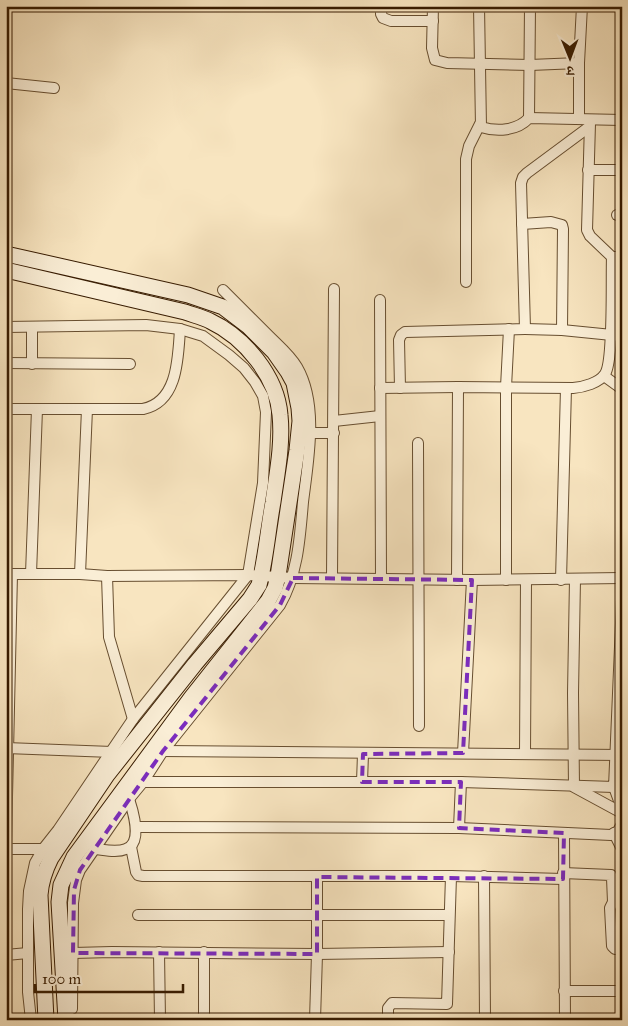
<svg xmlns="http://www.w3.org/2000/svg" width="628" height="1026" font-family="'IM FELL Great Primer','Noto Serif Devanagari',serif">
<style>
.lines{fill:none;stroke-linecap:round;stroke-linejoin:round}
.street-casing{stroke:#674e30;stroke-width:12}
.secondary-casing{stroke:#371b00;stroke-width:17}
.street{stroke:#faeed6;stroke-width:10}
.secondary{stroke:#faeed6;stroke-width:15}
.marked{fill:none;stroke:#7b2cbf;stroke-width:4;stroke-dasharray:10 6;stroke-linejoin:round}
</style>
<rect width="100%" height="100%" fill="#f8e5c0"/>
<filter id="stains"><feTurbulence type="fractalNoise" baseFrequency=".004" numOctaves="4"/><feColorMatrix values="0 0 0 0 .2 0 0 0 0 .09 0 0 0 0 .02 0 0 0 .5 -.17"/></filter>
<radialGradient id="worn" r=".72"><stop offset=".6" stop-color="#630" stop-opacity="0"/><stop offset="1" stop-color="#630" stop-opacity=".3"/></radialGradient>
<g class="lines">
<defs>
<g id="street">
<polyline points="381,6 381,14 383,18 391,21 433,21"/>
<polyline points="433,6 432,48 435,60 447,63 530,65 579,63 582,6"/>
<path d="M479,6l2,121c16,5 36,4 48,-9l93,2"/>
<polyline points="6,83 54,88"/>
<polyline points="529,118 530,6"/>
<polyline points="579,119 579,63"/>
<polyline points="590,123 587,230 590,236 612,257 622,257"/>
<polyline points="588,170 622,170"/>
<polyline points="617,215 622,215"/>
<polyline points="522,224 551,222 562,225 563,229 562,330"/>
<polyline points="466,282 466,159 469,146 480,124"/>
<polyline points="380,300 381,579"/>
<polyline points="6,327 146,325 180,329 203,336 229,355 244,368 255,382 263,396 266,412 263,483 248,575 133,719 58,830 43,849 35,863 29,891 28,909 28,992 31,1020"/>
<polyline points="32,327 32,364"/>
<polyline points="525,329 562,330 622,336"/>
<polyline points="6,363 130,364"/>
<polyline points="604,376 622,389"/>
<polyline points="380,388 458,387"/>
<polyline points="400,388 399,340 401,335 405,332 525,329 521,183 523,177 527,173 589,127"/>
<path d="M6,409h137c35,-7 35,-51 37,-80"/>
<polyline points="334,421 380,416"/>
<polyline points="310,433 334,433"/>
<polyline points="418,443 419,726"/>
<polyline points="6,574 80,574 107,576 248,575 293,578 472,580 622,578"/>
<polyline points="31,574 37,409"/>
<polyline points="80,574 87,409"/>
<polyline points="107,576 109,637 133,719"/>
<polyline points="332,578 334,289"/>
<polyline points="575,579 573,693 574,787 622,813"/>
<path d="M457,580l1,-193 115,1c11,-1 26,-5 32,-14 9,-13 6,-96 7,-117"/>
<polyline points="506,580 506,387 509,329"/>
<polyline points="561,580 566,388"/>
<polyline points="6,748 112,752"/>
<polyline points="163,751 622,755"/>
<polyline points="463,753 472,580"/>
<polyline points="525,754 526,580"/>
<polyline points="143,782 461,782 614,787 622,600"/>
<polyline points="362,782 363,754"/>
<polyline points="614,787 622,809"/>
<polyline points="136,827 459,828 611,835 618,831 622,824"/>
<polyline points="459,828 461,782"/>
<polyline points="564,833 565,1020"/>
<polyline points="614,833 622,849"/>
<polyline points="6,841 12,574"/>
<polyline points="131,847 136,872 138,875 143,876 451,876 563,879"/>
<polyline points="6,849 43,849"/>
<path d="M95,849c10,1 22,4 31,0 17,-6 7,-38 3,-50"/>
<polyline points="563,873 611,875 612,878 613,902"/>
<polyline points="484,876 485,1020"/>
<polyline points="622,901 613,902 610,908 612,946 615,949 622,949"/>
<polyline points="138,915 449,915"/>
<polyline points="159,952 160,1020"/>
<polyline points="204,952 204,1020"/>
<polyline points="73,953 112,952 317,954 449,952"/>
<polyline points="6,955 28,953"/>
<polyline points="564,991 622,991"/>
<path d="M72,1009l1,-106 3,-23 4,-10 49,-71 14,-17 20,-31 117,-146c18,-31 20,-68 23,-103 5,-41 16,-97 -6,-135 -7,-12 -18,-21 -28,-31 -15,-15 -30,-30 -46,-46"/>
<polyline points="315,1020 317,954 317,877"/>
<polyline points="388,1020 388,1008 392,1003 447,1004 451,876"/>
</g>
<g id="secondary">
<polyline points="6,254 188,295 223,307 248,326 274,352 288,372 294,383 299,408 300,421 297,450 278,576 275,588 268,601 191,698 74,857 61,885 59,902 66,1020"/>
<path d="M6,270l179,42c8,3 17,5 25,9 34,16 67,55 70,94 3,29 -3,58 -7,87 -5,27 -7,56 -14,83l-9,14 -55,65 -88,111 -56,83c-6,12 -10,23 -11,37l6,125"/>
</g>
</defs>
<use href="#street" class="street-casing"/>
<use href="#secondary" class="secondary-casing"/>
<use href="#street" class="street"/>
<use href="#secondary" class="secondary"/>
</g>
<path class="marked" d="M293,578l179,2 -9,173 -100,1 -1,28h99l-2,46 105,5 -1,46 -246,-2v77l-244,-1 1,-63 6,-20 83,-119 117,-146z"/>
<rect width="628" height="1026" fill="none" stroke="#f8e5c0" stroke-width="25"/>
<rect x="8" y="8" width="613" height="1011" fill="none" stroke="#371b00" stroke-width="2.5"/>
<rect x="12" y="12" width="603" height="1001" fill="none" stroke="#371b00"/>
<g transform="translate(570 58) rotate(179)" stroke="#faeed6" stroke-width="4" paint-order="stroke">
<path d="M0-4L9 19L0 12L-9 19Z" fill="#371b00"/>
<text y="-8" font-size="14" font-weight="bold" text-anchor="middle" fill="#371b00">उ</text>
</g>
<path d="M35 984v8h148v-8" fill="none" stroke="#371b00" stroke-width="2.5"/>
<text x="42" y="984" font-size="15" fill="#371b00" stroke="#faeed6" stroke-width="4" paint-order="stroke">100 m</text>
<rect width="100%" height="100%" filter="url(#stains)"/>
<rect width="100%" height="100%" fill="url(#worn)"/>
</svg>
